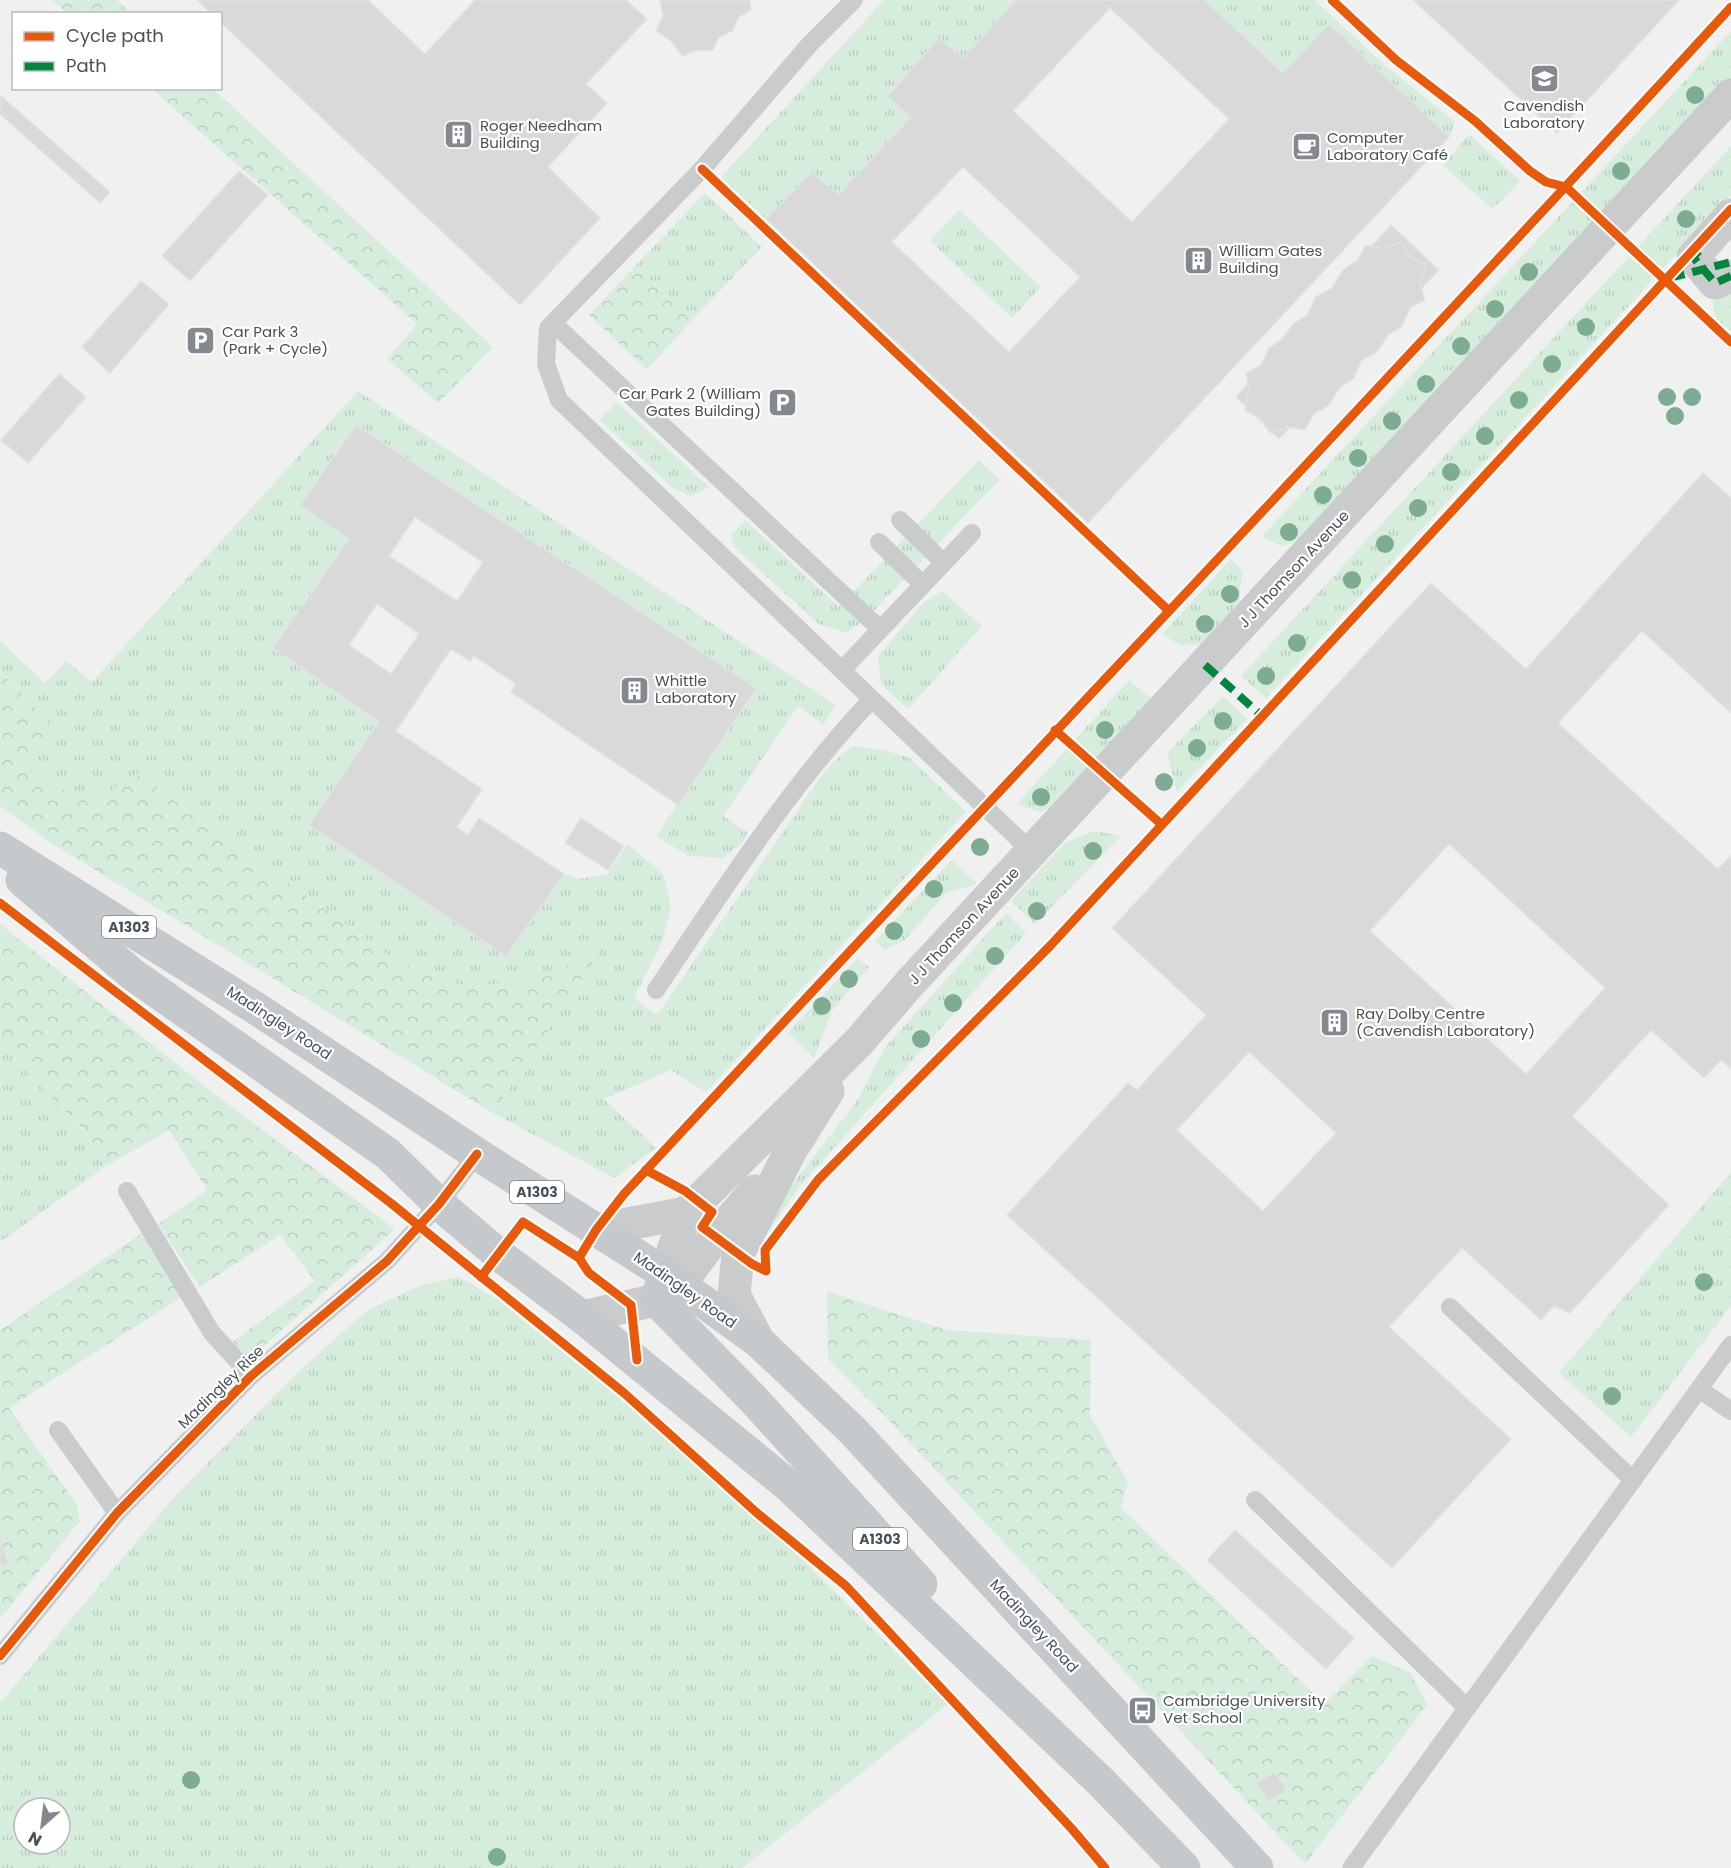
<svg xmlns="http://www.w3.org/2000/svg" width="1731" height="1868" font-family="Poppins,sans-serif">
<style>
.grass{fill:url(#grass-tufts);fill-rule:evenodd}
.forest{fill:url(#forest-crowns)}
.building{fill:#d9d9da;stroke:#e1e2e2;stroke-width:1.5;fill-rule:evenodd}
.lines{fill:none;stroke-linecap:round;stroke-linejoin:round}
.lane{stroke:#cacbcd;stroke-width:18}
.street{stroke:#cacbcd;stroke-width:33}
.primary{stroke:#c6c9cc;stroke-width:33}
.quiet{stroke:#00873e;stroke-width:8;stroke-dasharray:15 8;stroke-linecap:butt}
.cycleway-casing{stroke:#fff;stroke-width:13}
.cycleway{stroke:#e8590c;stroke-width:9}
.tree{fill:#7dac92}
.labels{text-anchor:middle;stroke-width:4.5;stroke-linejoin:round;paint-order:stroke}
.shield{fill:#fff;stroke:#7f868c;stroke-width:1.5}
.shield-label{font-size:14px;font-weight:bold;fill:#48525a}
.poi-label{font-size:15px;fill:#48525a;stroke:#fff;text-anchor:start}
.street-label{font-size:15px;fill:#48525a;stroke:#fff}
</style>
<defs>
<pattern id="grass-tufts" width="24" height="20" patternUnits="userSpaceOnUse" patternTransform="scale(1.5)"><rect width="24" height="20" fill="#d6edde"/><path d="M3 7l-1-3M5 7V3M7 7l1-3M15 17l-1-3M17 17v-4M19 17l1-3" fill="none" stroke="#b9cdc1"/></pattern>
<pattern id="forest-crowns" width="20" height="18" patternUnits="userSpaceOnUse" patternTransform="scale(1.5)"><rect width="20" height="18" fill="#d6edde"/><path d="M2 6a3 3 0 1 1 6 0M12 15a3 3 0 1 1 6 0" fill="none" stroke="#b9cdc1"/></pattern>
</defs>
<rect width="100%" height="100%" fill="#f0f0f0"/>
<g class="grass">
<polygon points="884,0 1016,0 963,58 939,38 888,95 911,117 838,195 812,172 766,219 721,177"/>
<polygon points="1204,0 1315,0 1387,67 1455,122 1449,137 1329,25 1283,73"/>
<polygon points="1731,31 1731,80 1307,540 1281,546 1262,536"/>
<polygon points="1469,134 1520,181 1493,209 1443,166"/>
<polygon points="1731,146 1731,195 1266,698 1241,676"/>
<polygon points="705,193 762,247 692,320 635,266"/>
<polygon points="959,210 1041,287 1012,318 930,241"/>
<path d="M1731,280v52c-18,-15 -19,-16 -17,-40z"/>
<polygon points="358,391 836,705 823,725 798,706 723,816 748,833 743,842 724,858 689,856 656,836 756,688 356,425 300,505 349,539 273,648 379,722 309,825 506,956 564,874 579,879 607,874 628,844 664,875 671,906 663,940 634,998 657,1015 826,769 852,746 883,750 910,758 966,812 706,1092 671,1070 604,1099 656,1148 614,1178 493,1113 605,943 549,976 467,988 394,959 137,774 107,792 65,792 24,769 59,732 0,671 0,641 45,683 66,661 92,682"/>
<polygon points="617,402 700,479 710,487 690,496 672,487 600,420"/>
<polygon points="979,460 999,480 866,619 846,633 819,624 733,546 731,535 745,520 839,607"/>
<polygon points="1231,559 1242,572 1239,602 1204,644 1180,645 1162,634"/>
<polygon points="942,591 982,626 908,709 881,684 878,656 924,602"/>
<polygon points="1129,680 1153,700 1062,803 1040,812 1017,804"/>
<polygon points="1223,696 1247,719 1177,792 1167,753"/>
<polygon points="1093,831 1121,836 1035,924 1011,901 1065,843"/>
<polygon points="952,860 977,884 946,893 904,941 889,947 886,951 875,941"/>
<polygon points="1006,913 1026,933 799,1187 758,1247 762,1224 856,1102 886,1046"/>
<polygon points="858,958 869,967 832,1011 814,1058 788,1032"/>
<polygon points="0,1050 13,1057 89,1137 105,1167 0,1242"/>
<polygon points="1731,1172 1731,1306 1631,1437 1559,1373"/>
<path d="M459,1277l38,22 121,98 187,165 143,142 -206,164h-742v-165l175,-207 126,-127 68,-60 50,-23zM24,1808h36v36h-36z"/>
</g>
<g class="forest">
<polygon points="52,0 117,0 131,13 67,13"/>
<polygon points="152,89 213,89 493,347 438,403 387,359 417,324"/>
<polygon points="635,266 692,320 647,370 589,315"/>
<polygon points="0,672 60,732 25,769 66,792 107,792 137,774 394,959 467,988 549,976 606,942 493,1113 51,843 0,806"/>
<polygon points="0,924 212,1092 395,1229 244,1364 227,1346 315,1281 280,1235 200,1287 158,1224 207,1190 169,1130 105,1167 89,1136 13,1057 0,1050"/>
<polygon points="142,1233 183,1296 9,1408 77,1505 80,1521 0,1619 0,1330"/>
<polygon points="827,1291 946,1330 1091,1340 1090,1415 1128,1482 1121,1508 1324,1704 1372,1656 1411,1673 1427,1705 1305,1864 882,1413 828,1359"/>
</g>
<g class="building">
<polygon points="197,0 368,0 425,54 475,0 626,0 647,19 586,84 607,103 548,167 600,218 520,305 220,22 220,14 212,14"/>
<polygon points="660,0 750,0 751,10 739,17 732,31 718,38 713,50 695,51 682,56 671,41 656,31 663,16"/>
<path d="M1016,0h188l79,73 46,-49 120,113 -361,386 -322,-304 46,-47 26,23 73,-78 -23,-21 51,-58 24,20zM1110,8l119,111 -97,103 -119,-111zM963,167l117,110 -71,75 -117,-110z"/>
<polygon points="1413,0 1679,0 1557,133"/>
<polygon points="0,95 110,192 100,203 0,114"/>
<polygon points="239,171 268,195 190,281 162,256"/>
<polygon points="1391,225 1439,270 1279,439 1236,397"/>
<polygon points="1402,241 1410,257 1426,265 1420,284 1425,300 1411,307 1401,327 1388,335 1377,352 1361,361 1354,378 1340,387 1329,405 1314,414 1305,430 1288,427 1270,433 1260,418 1245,411 1249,388 1246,373 1261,365 1269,348 1282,339 1293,324 1307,315 1316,297 1331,289 1343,270 1358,260 1366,245 1385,249"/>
<polygon points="141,281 169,304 110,373 82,347"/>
<polygon points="59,374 86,397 28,463 1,440"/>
<path d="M356,425l400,263 -78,117 -167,-113 5,-8 -42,-28 -4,5 -19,-12 -55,82 86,58 -25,38 11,8 11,-17 85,56 -58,82 -197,-131 70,-103 -106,-74 76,-109 -49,-34zM415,517l68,45 -26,39 -68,-45zM377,604l42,30 -28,40 -42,-29z"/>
<path d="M1703,473l28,25v215l-89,-82 -84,92 160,146 13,-14v214l-10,-9 -17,18 -53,-48 -79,86 97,89 -99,108 -16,-7 -13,14 -79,-72 -73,79 122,112 -119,129 -385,-353 121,-132 9,7 69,-75 -94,-87 319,-345 95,86zM1449,844l156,144 -79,86 -156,-143zM1249,1052l87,81 -73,78 -86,-81z"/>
<polygon points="581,818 624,846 608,870 565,843"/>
<polygon points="1235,1530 1354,1638 1326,1669 1207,1560"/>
<polygon points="0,1540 8,1563 0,1565"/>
<polygon points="1275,1772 1286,1790 1268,1801 1257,1783"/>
</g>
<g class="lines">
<g class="lane">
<polyline points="854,0 810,44 702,169 548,328 546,364 559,400 1032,852"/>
<polyline points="553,323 880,629"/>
<polyline points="900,520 943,562"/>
<polyline points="879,542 922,584"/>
<polyline points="842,670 972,533"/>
<path d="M656,990c67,-100 133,-203 216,-291"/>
<polyline points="127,1191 212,1333 251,1376"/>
<polyline points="1450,1307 1633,1480"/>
<polyline points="1699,1389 1731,1411"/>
<polyline points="58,1430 117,1513"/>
<polyline points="1255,1500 1467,1708"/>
<polyline points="0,1656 117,1513 251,1376 387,1261 439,1204 477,1154"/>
<polyline points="1351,1868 1731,1345"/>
</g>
<g class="street">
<polyline points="1731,215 1693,257 1715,283 1731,276"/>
<polyline points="596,1230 686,1213 858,1043 909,984 1731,95"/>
<polyline points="656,1300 686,1213"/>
<polyline points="582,1317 656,1300 686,1276 715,1237 755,1191"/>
<polyline points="759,1342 734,1295 738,1254 791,1150 828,1091"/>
</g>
<g class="primary">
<polyline points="0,848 257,1009 477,1154 664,1273 759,1342 853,1431 1257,1868"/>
<polyline points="22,880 132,974 388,1154 439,1204 498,1254 582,1317 789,1486 1100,1781 1184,1868"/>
<polyline points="656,1300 755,1401 921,1584"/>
</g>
<g class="quiet">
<polyline points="1699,251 1693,257 1715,283 1731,276"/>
<polyline points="1670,278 1731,262"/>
<polyline points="1205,665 1262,716"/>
</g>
<defs>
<g id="cycleway">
<polyline points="1332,0 1396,60 1475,121 1530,171 1546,182 1566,187 1731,342"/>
<polyline points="702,169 1168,610"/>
<polyline points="1055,730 1161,824"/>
<polyline points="0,903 392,1204 624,1393 757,1513 846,1586 1072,1829 1105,1868"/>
<polyline points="646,1170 685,1191 712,1212 702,1227 752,1264 766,1271 765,1250 818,1180 1050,946 1731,209"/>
<polyline points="579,1258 589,1273 631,1305 637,1360"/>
<path d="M481,1277l42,-55 56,36 17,-28 28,-36c367,-397 742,-788 1107,-1187"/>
<polyline points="0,1656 117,1513 251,1376 387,1261 439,1204 477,1154"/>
</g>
</defs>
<use href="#cycleway" class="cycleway-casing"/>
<use href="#cycleway" class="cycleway"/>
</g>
<g class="tree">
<circle cx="1695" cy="95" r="9"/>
<circle cx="1621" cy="171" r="9"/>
<circle cx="1686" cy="219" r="9"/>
<circle cx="1529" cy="272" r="9"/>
<circle cx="1495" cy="309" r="9"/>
<circle cx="1586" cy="327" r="9"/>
<circle cx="1461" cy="346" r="9"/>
<circle cx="1552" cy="364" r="9"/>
<circle cx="1426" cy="384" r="9"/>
<circle cx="1667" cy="397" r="9"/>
<circle cx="1692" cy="397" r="9"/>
<circle cx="1519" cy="400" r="9"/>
<circle cx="1675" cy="416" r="9"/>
<circle cx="1392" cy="421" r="9"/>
<circle cx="1485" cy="436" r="9"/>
<circle cx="1358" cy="458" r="9"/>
<circle cx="1451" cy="472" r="9"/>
<circle cx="1323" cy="495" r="9"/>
<circle cx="1418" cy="508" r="9"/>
<circle cx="1289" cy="532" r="9"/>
<circle cx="1385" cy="544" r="9"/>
<circle cx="1352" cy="580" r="9"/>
<circle cx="1230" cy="594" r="9"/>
<circle cx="1205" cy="624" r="9"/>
<circle cx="1297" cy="643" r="9"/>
<circle cx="1266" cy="676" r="9"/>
<circle cx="1223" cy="721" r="9"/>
<circle cx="1105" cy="730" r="9"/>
<circle cx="1197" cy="748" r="9"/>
<circle cx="1164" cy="782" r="9"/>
<circle cx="1041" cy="797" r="9"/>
<circle cx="980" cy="847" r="9"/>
<circle cx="1093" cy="851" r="9"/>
<circle cx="934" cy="889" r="9"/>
<circle cx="1037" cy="911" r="9"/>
<circle cx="894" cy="931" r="9"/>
<circle cx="995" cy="956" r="9"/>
<circle cx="849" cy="979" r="9"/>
<circle cx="953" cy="1003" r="9"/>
<circle cx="822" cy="1006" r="9"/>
<circle cx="921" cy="1039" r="9"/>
<circle cx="1704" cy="1282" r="9"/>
<circle cx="1612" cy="1396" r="9"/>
<circle cx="191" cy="1780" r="9"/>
<circle cx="497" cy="1857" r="9"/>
</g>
<defs>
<symbol id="university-square" viewBox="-11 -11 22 22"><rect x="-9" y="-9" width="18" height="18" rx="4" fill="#83898e" stroke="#fff"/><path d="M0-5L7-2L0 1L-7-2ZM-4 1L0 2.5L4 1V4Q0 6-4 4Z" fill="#fff"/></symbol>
<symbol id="building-square" viewBox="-11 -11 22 22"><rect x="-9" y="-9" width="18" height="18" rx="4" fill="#83898e" stroke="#fff"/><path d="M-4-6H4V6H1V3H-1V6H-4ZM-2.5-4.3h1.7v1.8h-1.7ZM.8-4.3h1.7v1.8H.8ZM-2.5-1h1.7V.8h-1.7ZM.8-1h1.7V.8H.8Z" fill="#fff"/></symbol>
<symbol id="cafe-square" viewBox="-11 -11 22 22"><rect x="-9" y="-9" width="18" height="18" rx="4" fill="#83898e" stroke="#fff"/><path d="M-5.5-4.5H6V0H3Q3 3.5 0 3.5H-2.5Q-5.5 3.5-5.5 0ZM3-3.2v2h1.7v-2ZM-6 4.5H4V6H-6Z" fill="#fff"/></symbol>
<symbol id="parking-square" viewBox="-11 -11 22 22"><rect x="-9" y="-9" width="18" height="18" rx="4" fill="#83898e" stroke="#fff"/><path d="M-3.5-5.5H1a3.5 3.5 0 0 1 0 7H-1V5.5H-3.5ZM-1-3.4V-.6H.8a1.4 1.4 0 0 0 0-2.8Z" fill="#fff"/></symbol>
<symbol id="bus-square" viewBox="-11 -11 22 22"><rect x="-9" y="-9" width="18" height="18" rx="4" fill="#83898e" stroke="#fff"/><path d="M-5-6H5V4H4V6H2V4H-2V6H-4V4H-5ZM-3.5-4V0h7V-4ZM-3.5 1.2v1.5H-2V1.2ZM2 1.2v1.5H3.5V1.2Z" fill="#fff"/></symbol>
</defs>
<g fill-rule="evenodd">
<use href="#university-square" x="1528" y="62" width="33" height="33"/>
<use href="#building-square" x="442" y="118" width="33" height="33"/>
<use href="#cafe-square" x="1290" y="130" width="33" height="33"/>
<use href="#building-square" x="1182" y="244" width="33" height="33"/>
<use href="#parking-square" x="184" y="324" width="33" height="33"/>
<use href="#parking-square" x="766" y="386" width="33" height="33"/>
<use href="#building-square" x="618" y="674" width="33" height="33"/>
<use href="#building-square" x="1318" y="1006" width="33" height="33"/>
<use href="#bus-square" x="1126" y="1694" width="33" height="33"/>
</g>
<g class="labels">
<g class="shield">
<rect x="102" y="916" width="54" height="22" rx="4.5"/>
<rect x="510" y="1181" width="54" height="22" rx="4.5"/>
<rect x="853" y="1528" width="54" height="22" rx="4.5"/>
</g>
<g class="shield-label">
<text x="129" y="932">A1303</text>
<text x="537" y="1197">A1303</text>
<text x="880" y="1544">A1303</text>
</g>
<g class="poi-label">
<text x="1544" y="111" text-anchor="middle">Cavendish<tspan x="1544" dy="17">Laboratory</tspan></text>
<text x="480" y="131">Roger Needham<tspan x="480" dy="17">Building</tspan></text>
<text x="1327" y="143">Computer<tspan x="1327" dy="17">Laboratory Café</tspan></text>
<text x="1219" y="256">William Gates<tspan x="1219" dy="17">Building</tspan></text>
<text x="222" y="337">Car Park 3<tspan x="222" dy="17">(Park + Cycle)</tspan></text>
<text x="761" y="399" text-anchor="end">Car Park 2 (William<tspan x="761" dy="17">Gates Building)</tspan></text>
<text x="655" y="686">Whittle<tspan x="655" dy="17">Laboratory</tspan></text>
<text x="1356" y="1019">Ray Dolby Centre<tspan x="1356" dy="17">(Cavendish Laboratory)</tspan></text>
<text x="1163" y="1706">Cambridge University<tspan x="1163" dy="17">Vet School</tspan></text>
</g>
<g class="street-label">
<text transform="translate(1294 569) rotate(-47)" y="5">J J Thomson Avenue</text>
<text transform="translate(964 926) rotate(-47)" y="5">J J Thomson Avenue</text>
<text transform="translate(279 1023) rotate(33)" y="5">Madingley Road</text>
<text transform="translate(685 1290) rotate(35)" y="5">Madingley Road</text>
<text transform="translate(221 1387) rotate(-44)" y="5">Madingley Rise</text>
<text transform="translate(1034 1626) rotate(47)" y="5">Madingley Road</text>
</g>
</g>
<rect x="12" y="12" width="210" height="78" fill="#ffffff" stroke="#b6babd" stroke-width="1.5"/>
<rect x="24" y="32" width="30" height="9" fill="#e8590c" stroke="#b6babd" stroke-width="1.5"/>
<text x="66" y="42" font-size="18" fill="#48525a">Cycle path</text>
<rect x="24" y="62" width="30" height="9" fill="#00873e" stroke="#b6babd" stroke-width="1.5"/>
<text x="66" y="72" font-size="18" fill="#48525a">Path</text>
<g transform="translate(42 1826) rotate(208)"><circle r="28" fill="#ffffff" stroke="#b6babd" stroke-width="1.5"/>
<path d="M0-4.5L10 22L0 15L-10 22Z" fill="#83898e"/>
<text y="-9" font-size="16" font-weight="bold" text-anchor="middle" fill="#48525a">N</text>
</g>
</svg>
